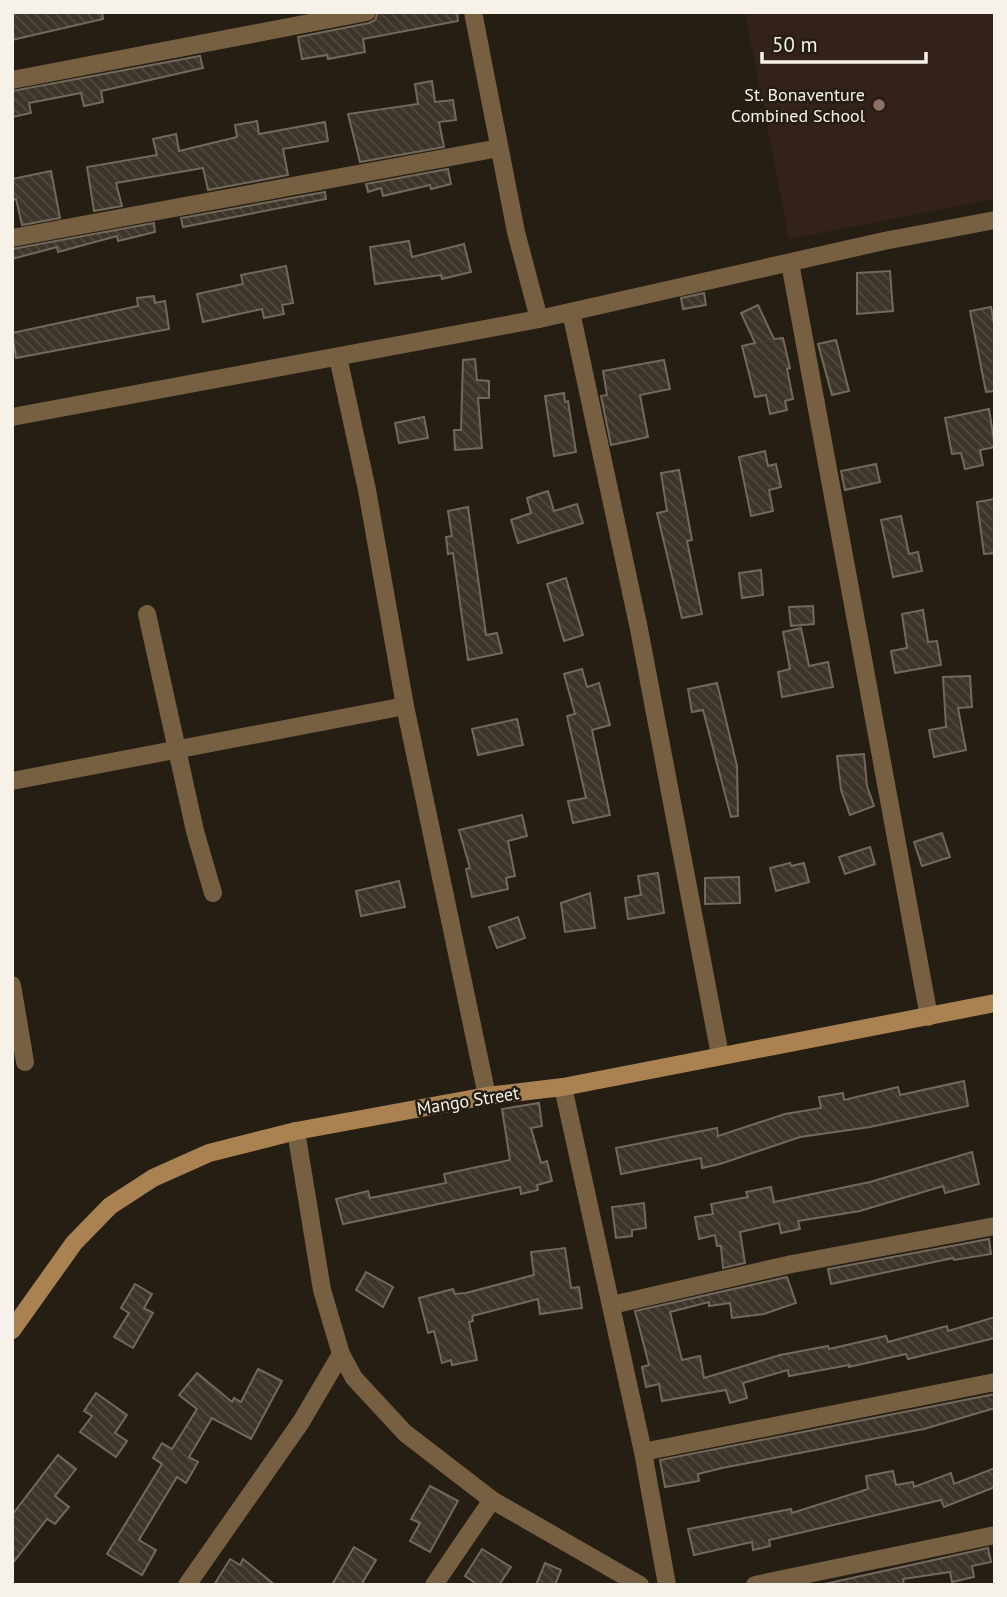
<svg xmlns="http://www.w3.org/2000/svg" width="1007" height="1597" font-family="'PT Sans',sans-serif">
<style>
.education{fill:#332219}
.building{fill:url(#building-back-hatch);stroke:#71695b;stroke-width:2}
.lines{fill:none;stroke-linecap:round;stroke-linejoin:round}
.street{stroke:#775f41;stroke-width:18}
.secondary{stroke:#aa8252;stroke-width:18}
.education-dot{fill:#8d6e63;stroke:#251e12;stroke-width:2.5}
.labels{text-anchor:middle;stroke-width:5;stroke-linejoin:round;paint-order:stroke}
.poi-label{font-size:18px;fill:#f6f2ea;stroke:#251e12;text-anchor:end}
.street-label{font-size:18px;fill:#f6f2ea;stroke:#251e12}
</style>
<defs>
<pattern id="building-back-hatch" width="6" height="6" patternUnits="userSpaceOnUse" patternTransform="scale(1.75)"><rect width="6" height="6" fill="#3d3529"/><path d="M-1 5l2 2M0 0l6 6M5-1l2 2" fill="none" stroke="#50493e"/></pattern>
</defs>
<rect width="100%" height="100%" fill="#251e12"/>
<polygon class="education" points="745,12 995,12 995,199 789,239"/>
<g class="building">
<polygon points="12,12 102,12 103,19 12,40"/>
<polygon points="378,12 457,12 458,21 363,39 365,52 328,59 327,55 302,59 298,37 369,23 375,20"/>
<polygon points="200,56 203,68 101,91 103,102 84,106 81,93 29,103 31,113 12,117 12,91"/>
<polygon points="432,81 435,102 453,100 456,120 439,122 444,147 360,162 348,114 418,104 415,84"/>
<polygon points="257,121 259,134 325,122 328,141 283,149 288,175 208,190 203,168 116,183 122,206 94,211 87,167 157,155 153,139 176,134 179,151 237,137 235,125"/>
<polygon points="448,169 451,184 431,189 430,185 383,196 381,188 368,192 366,184"/>
<polygon points="51,171 60,218 22,225 16,199 12,200 12,179"/>
<polygon points="325,192 326,199 183,227 181,218"/>
<polygon points="154,223 155,232 118,241 117,236 58,252 57,247 12,259 12,249"/>
<polygon points="409,241 412,257 464,244 471,272 442,279 441,275 375,284 370,247"/>
<polygon points="286,266 293,303 282,305 284,314 264,318 262,309 203,322 197,294 243,284 241,275"/>
<polygon points="890,271 893,311 857,314 857,273"/>
<polygon points="704,293 706,305 683,309 681,298"/>
<polygon points="154,296 155,303 165,301 169,329 16,358 12,333 138,306 137,298"/>
<polygon points="758,305 774,339 783,338 790,368 787,369 793,399 785,401 787,410 770,414 766,395 755,397 742,346 755,343 741,313"/>
<polygon points="991,307 995,328 995,391 986,392 970,311"/>
<polygon points="836,340 849,391 832,395 818,344"/>
<polygon points="475,359 477,380 489,381 489,398 478,398 482,448 455,450 454,430 461,430 463,360"/>
<polygon points="664,360 670,389 640,395 648,437 611,445 601,396 607,395 603,371"/>
<polygon points="564,393 565,402 568,401 576,452 554,456 545,396"/>
<polygon points="989,409 995,447 980,450 983,465 965,469 961,453 952,454 945,418"/>
<polygon points="424,417 428,438 399,443 395,423"/>
<polygon points="765,451 768,466 776,464 781,487 769,490 773,511 751,516 739,457"/>
<polygon points="876,464 880,482 845,490 841,471"/>
<polygon points="679,470 692,540 687,541 702,614 682,618 657,513 667,511 661,473"/>
<polygon points="548,491 554,511 577,504 583,523 518,543 511,520 531,513 527,498"/>
<polygon points="995,499 995,553 984,554 977,502"/>
<polygon points="468,507 486,635 497,633 502,653 468,660 453,553 448,554 446,537 452,536 448,511"/>
<polygon points="901,516 909,554 918,552 922,571 893,577 881,520"/>
<polygon points="761,570 763,595 742,598 739,573"/>
<polygon points="566,578 583,635 564,641 547,584"/>
<polygon points="813,606 814,624 791,626 789,607"/>
<polygon points="923,610 928,642 937,641 941,665 895,673 891,651 907,648 902,614"/>
<polygon points="801,628 809,666 828,662 833,687 782,697 778,672 790,669 783,632"/>
<polygon points="582,669 587,687 599,683 610,725 592,730 610,815 573,823 568,801 586,798 567,716 575,714 564,674"/>
<polygon points="970,676 972,707 958,708 966,750 934,757 929,730 946,727 943,677"/>
<polygon points="717,683 737,766 738,816 731,817 703,710 692,712 688,689"/>
<polygon points="517,719 523,745 478,755 472,729"/>
<polygon points="864,754 867,786 874,806 850,815 841,790 837,756"/>
<polygon points="522,815 527,836 508,841 515,876 506,878 508,889 472,897 466,869 470,868 459,830"/>
<polygon points="942,833 950,857 922,866 914,842"/>
<polygon points="870,847 875,864 845,874 839,857"/>
<polygon points="790,863 791,866 804,863 809,882 776,891 770,868"/>
<polygon points="658,873 664,913 628,919 625,898 641,895 638,876"/>
<polygon points="739,877 740,903 705,904 705,878"/>
<polygon points="399,881 405,907 361,916 356,891"/>
<polygon points="590,893 595,928 565,932 561,903"/>
<polygon points="518,917 525,938 497,948 489,927"/>
<polygon points="964,1081 968,1106 870,1127 800,1137 720,1164 702,1168 701,1158 621,1174 616,1148 717,1128 718,1136 785,1114 821,1108 819,1097 843,1093 844,1100 898,1087 900,1095"/>
<polygon points="539,1103 542,1126 531,1128 541,1163 547,1161 552,1181 537,1185 538,1190 521,1194 520,1187 343,1224 336,1199 368,1191 370,1198 446,1183 444,1174 510,1160 502,1109"/>
<polygon points="972,1152 979,1184 945,1193 943,1186 860,1211 798,1221 800,1229 781,1233 779,1223 740,1232 745,1263 723,1268 721,1246 717,1246 715,1235 699,1239 695,1217 713,1214 711,1204 748,1197 746,1192 771,1187 774,1202 870,1182"/>
<polygon points="644,1203 646,1228 632,1230 632,1236 616,1238 612,1207"/>
<polygon points="989,1239 991,1254 954,1260 953,1258 831,1284 828,1269"/>
<polygon points="565,1248 571,1288 579,1287 582,1308 540,1314 538,1299 472,1316 473,1321 469,1322 477,1360 452,1365 451,1360 442,1363 434,1331 428,1333 419,1298 453,1289 455,1294 466,1293 534,1275 531,1252"/>
<polygon points="366,1272 393,1287 383,1307 356,1290"/>
<polygon points="787,1277 796,1303 764,1314 732,1318 730,1303 709,1306 709,1302 670,1312 682,1360 700,1356 704,1378 780,1355 828,1346 829,1349 886,1336 888,1342 947,1326 948,1331 995,1317 995,1338 908,1359 906,1354 849,1367 849,1365 789,1376 788,1370 743,1383 747,1398 730,1403 726,1390 662,1401 659,1384 646,1387 642,1367 649,1365 635,1311"/>
<polygon points="135,1284 152,1294 144,1308 153,1313 133,1348 114,1337 129,1313 121,1308"/>
<polygon points="258,1369 282,1381 251,1439 212,1418 189,1457 198,1462 186,1483 177,1477 139,1540 156,1550 142,1575 107,1554 162,1464 153,1458 162,1443 172,1449 197,1409 179,1395 197,1373 232,1402 234,1398 241,1402"/>
<polygon points="96,1393 127,1415 115,1433 127,1441 116,1457 80,1432 92,1416 84,1411"/>
<polygon points="995,1394 995,1408 924,1429 722,1468 698,1474 699,1481 665,1487 660,1460"/>
<polygon points="58,1455 76,1469 55,1496 69,1507 55,1524 47,1519 12,1564 12,1515"/>
<polygon points="995,1468 995,1487 944,1507 941,1500 769,1540 770,1546 753,1550 752,1542 694,1555 688,1529 791,1509 792,1513 868,1489 866,1476 893,1471 896,1485 913,1482 914,1487 951,1473 954,1484"/>
<polygon points="430,1486 458,1501 430,1552 410,1541 420,1523 411,1519"/>
<polygon points="354,1547 376,1560 361,1585 332,1585"/>
<polygon points="988,1548 991,1562 972,1566 974,1577 952,1582 950,1572 903,1579 904,1585 820,1585"/>
<polygon points="482,1549 511,1567 499,1585 478,1585 465,1576"/>
<polygon points="230,1559 240,1565 243,1559 275,1585 214,1585"/>
<polygon points="545,1563 561,1570 555,1585 536,1585"/>
</g>
<g class="lines">
<g class="street">
<polyline points="473,12 516,232 539,319"/>
<polyline points="12,80 367,12"/>
<polyline points="12,238 499,148"/>
<polyline points="790,263 929,1017"/>
<polyline points="571,312 639,629 720,1055"/>
<polyline points="338,357 367,490 405,706 487,1096"/>
<polyline points="12,417 539,319 884,241 995,220"/>
<polyline points="147,614 195,831 213,893"/>
<polyline points="12,781 405,706"/>
<polyline points="12,985 25,1062"/>
<polyline points="563,1087 643,1452 667,1585"/>
<polyline points="296,1131 322,1290 341,1354 354,1378 405,1433 492,1500 640,1585"/>
<polyline points="612,1305 792,1264 995,1226"/>
<polyline points="643,1452 995,1382"/>
<polyline points="187,1585 301,1422 341,1354"/>
<polyline points="434,1585 492,1500"/>
<polyline points="755,1585 995,1535"/>
</g>
<polyline class="secondary" points="12,1330 74,1243 110,1206 153,1178 209,1153 296,1131 487,1096 563,1087 995,1003"/>
</g>
<circle class="education-dot" cx="879" cy="105" r="7"/>
<g class="labels">
<g class="poi-label">
<text x="865" y="101">St. Bonaventure<tspan x="865" dy="21">Combined School</tspan></text>
</g>
<g class="street-label">
<text transform="translate(468 1101) rotate(-9)" y="6">Mango Street</text>
</g>
</g>
<rect width="1007" height="1597" fill="none" stroke="#f6f2ea" stroke-width="28"/>
<path d="M762 52v10h164v-10" fill="none" stroke="#f6f2ea" stroke-width="3.5"/>
<text x="772" y="52" font-size="21" fill="#f6f2ea" stroke="#251e12" stroke-width="5" paint-order="stroke">50 m</text>
</svg>
